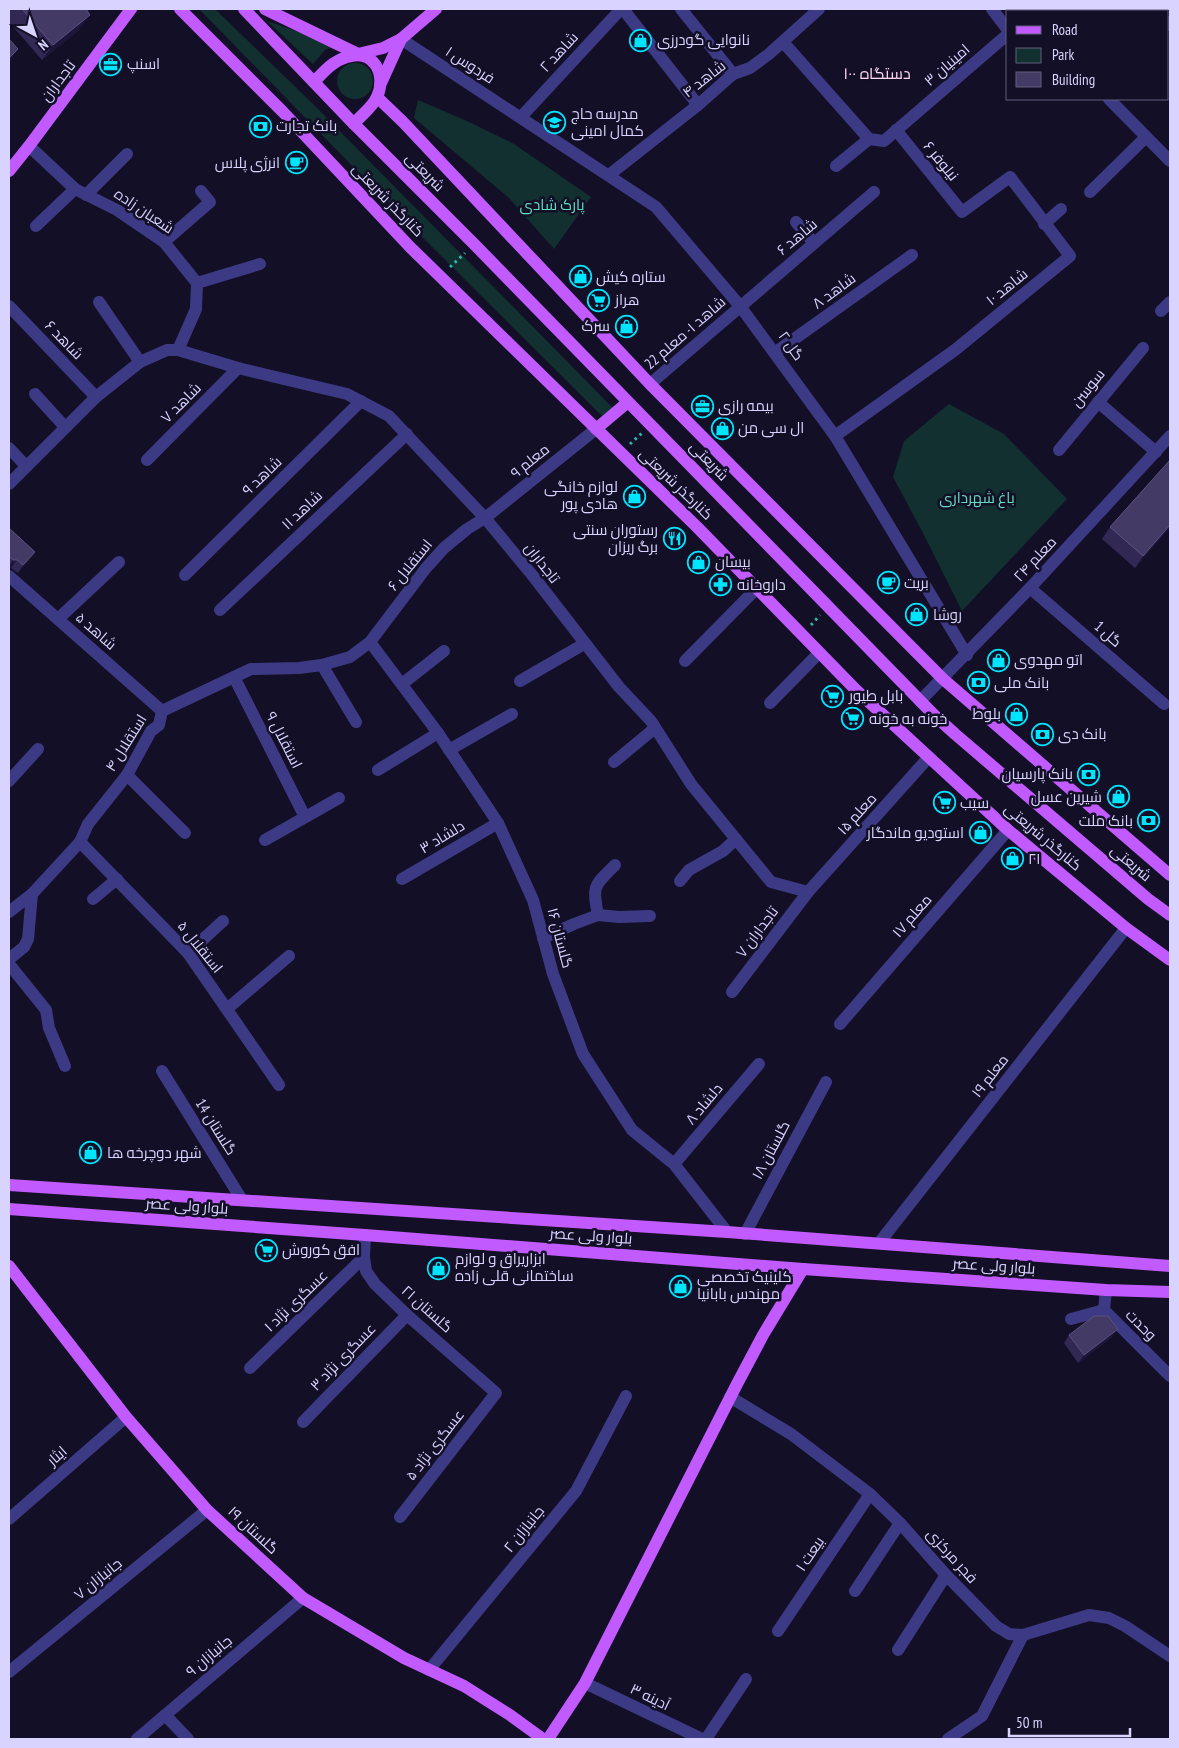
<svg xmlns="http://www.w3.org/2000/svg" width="1179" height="1748" font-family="'PT Sans Narrow',Cairo,sans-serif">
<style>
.green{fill:#12302f}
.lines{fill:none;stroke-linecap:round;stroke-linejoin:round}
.path{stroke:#2fb8b0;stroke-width:3;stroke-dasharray:2.5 4;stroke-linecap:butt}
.minor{stroke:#3d3a85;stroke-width:12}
.major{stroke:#c25bff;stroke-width:12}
.wall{fill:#312854}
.shaded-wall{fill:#1d163a}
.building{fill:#433a66;stroke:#5a527e}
.labels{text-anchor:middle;stroke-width:5;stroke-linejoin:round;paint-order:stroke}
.poi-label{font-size:15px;fill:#d9d4ff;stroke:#130f26;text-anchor:start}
.street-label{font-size:15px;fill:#d9d4ff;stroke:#130f26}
.park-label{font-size:15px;fill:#5fe0c0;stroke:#130f26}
.neighbourhood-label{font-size:16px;fill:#ffd6f0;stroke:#130f26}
</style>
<rect width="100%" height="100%" fill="#130f26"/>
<g class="green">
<polygon points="199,9 215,9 313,104 614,409 605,419 407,222"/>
<polygon points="267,21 331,43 333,47 325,50 313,64"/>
<circle cx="355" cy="81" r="18"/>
<polygon points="418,100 467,121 514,144 591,197 554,249 509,198 414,118"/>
<polygon points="949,404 1004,434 1067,499 962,611 923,533 893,477 904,441"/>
</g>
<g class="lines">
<g class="path">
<polyline points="450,267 465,253"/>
<polyline points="630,444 642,433"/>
<polyline points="811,625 820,615"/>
</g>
<g class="minor">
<polyline points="623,9 698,105"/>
<polyline points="681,9 733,74"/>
<polyline points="992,9 1008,30"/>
<polyline points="1034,11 1037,9"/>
<polyline points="1168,25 1170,22"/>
<polyline points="401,39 656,207 740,306 835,436 967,655"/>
<polyline points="783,42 869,139 884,141 1008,34"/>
<polyline points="1109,99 1170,161"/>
<polyline points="521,117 621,9"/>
<polyline points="836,166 869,139"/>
<polyline points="609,175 698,105 733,74 750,68 769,54 819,9"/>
<polyline points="1090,192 1146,137"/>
<polyline points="86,195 127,154"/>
<polyline points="796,222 814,243"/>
<polyline points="1044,224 1061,209"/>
<polyline points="36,226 75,189"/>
<polyline points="164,242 210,202 201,191"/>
<polyline points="197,283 260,264"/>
<polyline points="99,302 140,362"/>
<polyline points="9,306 96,397"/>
<polyline points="1161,311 1170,302"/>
<polyline points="178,350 238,368 347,394 389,416 485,518 533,576 619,687 651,721 691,784 771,882 808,892"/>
<polyline points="776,352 912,255"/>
<polyline points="650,384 874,192"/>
<polyline points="35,394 65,427"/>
<polyline points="1098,402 1156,452"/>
<polyline points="835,436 955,350 1070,256 1010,177 962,212 896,130"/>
<polyline points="9,448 26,466"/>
<polyline points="1059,450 1143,348"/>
<polyline points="147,460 238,368"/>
<polyline points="9,484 96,397 140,362 167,350 178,350 196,309 197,283 164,242 117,210 75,189 29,146"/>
<polyline points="185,575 361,401"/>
<polyline points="9,576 162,711"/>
<polyline points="1030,588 1164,704"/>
<polyline points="220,610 407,434"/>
<polyline points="58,619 119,562"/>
<polyline points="370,642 438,733 498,823 533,900 553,974 583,1054 632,1130 674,1164 727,1232"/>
<polyline points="685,661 757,588"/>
<polyline points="322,665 356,722"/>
<polyline points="234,677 305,817"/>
<polyline points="520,681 584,644"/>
<polyline points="402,684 444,651"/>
<polyline points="920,701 1030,588 1170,436"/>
<polyline points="770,703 819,653"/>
<polyline points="449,750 512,714"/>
<polyline points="614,762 655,728"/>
<polyline points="378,770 438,733"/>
<polyline points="127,775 185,833"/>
<polyline points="9,781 38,749"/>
<polyline points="265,840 339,798"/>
<polyline points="80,842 188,953 279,1085"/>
<polyline points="402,879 498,823"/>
<polyline points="680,881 689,870 723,851 736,839"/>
<polyline points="93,899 117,879"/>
<polyline points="9,912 32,894 80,842 88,824 127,775 151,731 159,725 162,711 251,669 299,668 322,665 350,657 370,642 426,568 444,548 467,529 485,518 596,429"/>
<path d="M598,915c-6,-30 -4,-29 17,-50"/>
<polyline points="543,938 574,924 598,915 619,917 650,916"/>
<polyline points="188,953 223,921"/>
<polyline points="9,959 24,947 28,939 32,894"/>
<polyline points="9,964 46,1010 49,1028 65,1066"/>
<polyline points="732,992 808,892 929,757"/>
<polyline points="227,1009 289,956"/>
<polyline points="840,1024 1008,830"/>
<polyline points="162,1071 242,1200"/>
<polyline points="674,1164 759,1064"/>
<polyline points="745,1234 826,1082"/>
<polyline points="365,1235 364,1257 366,1271 375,1284 407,1315 496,1393 400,1517"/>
<polyline points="879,1243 1126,928"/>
<polyline points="1106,1290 1104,1310 1170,1376"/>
<polyline points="1071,1319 1104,1310"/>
<polyline points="250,1368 364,1257"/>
<polyline points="730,1397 791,1434 870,1494 900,1523 946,1575 996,1626 1009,1634 1023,1635 1089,1615 1109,1618 1125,1626 1170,1656"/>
<polyline points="303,1422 407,1315"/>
<polyline points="9,1519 126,1417"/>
<polyline points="855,1591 900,1523"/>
<polyline points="778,1631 870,1494"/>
<polyline points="898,1650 946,1575"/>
<polyline points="429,1670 576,1491 626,1396"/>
<polyline points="9,1672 207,1510"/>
<polyline points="585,1683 702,1739"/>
<polyline points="165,1715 188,1739"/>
<polyline points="137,1739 303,1598"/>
<polyline points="706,1739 746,1679"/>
<polyline points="948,1739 982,1716 1023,1635"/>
</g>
<g class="major">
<polyline points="180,9 283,112 410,247 697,527 856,690 1008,830 1126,928 1170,960"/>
<polyline points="244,9 354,124 474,244 933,714 955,734 1148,899 1170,915"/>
<polyline points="265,9 358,54 383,48 401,39"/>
<path d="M314,82c10,-11 19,-21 33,-25 27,-9 40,18 30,40 -5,11 -16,18 -23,27"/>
<polyline points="381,83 401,39 436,9"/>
<polyline points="377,97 403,122 650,384 943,679 1170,875"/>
<polyline points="9,171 29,146 131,9"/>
<polyline points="596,429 628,402"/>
<polyline points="9,1185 727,1232 1170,1266"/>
<polyline points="9,1209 365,1235 803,1269 1106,1290 1170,1292"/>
<polyline points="9,1266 126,1417 207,1510 303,1598 404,1658 464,1686 510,1715 543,1739"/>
<polyline points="548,1739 585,1683 737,1384 763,1335 803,1269"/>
</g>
</g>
<g class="wall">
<polygon points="9,9 86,9 79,30 42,60 9,22"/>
<polygon points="1170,460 1170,527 1135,568 1102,539 1110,527"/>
<polygon points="9,528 35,552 29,560 18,573 11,568 9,568"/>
<polygon points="1069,1335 1112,1337 1078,1363 1064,1343"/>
</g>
<g class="shaded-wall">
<polygon points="90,15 79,30 42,60 53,45"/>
<polygon points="18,49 9,63 9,58"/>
<polygon points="1170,525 1170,527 1135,568 1143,556"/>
<polygon points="35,552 29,560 18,573 23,565"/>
<polygon points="13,560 17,560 11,568 9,568 9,566"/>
<polygon points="1118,1329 1112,1337 1078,1363 1084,1355"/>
</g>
<g class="building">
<polygon points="22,9 86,9 90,15 53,45"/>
<polygon points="9,39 18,49 9,58"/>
<polygon points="1170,460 1170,525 1143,556 1110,527"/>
<polygon points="9,528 35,552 23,565 17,560 13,560 9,556"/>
<polygon points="1094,1316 1108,1316 1118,1329 1084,1355 1069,1335"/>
</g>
<defs>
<symbol id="shop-ring" viewBox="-11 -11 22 22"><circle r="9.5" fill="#130f26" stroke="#00e5ff" stroke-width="1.5"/><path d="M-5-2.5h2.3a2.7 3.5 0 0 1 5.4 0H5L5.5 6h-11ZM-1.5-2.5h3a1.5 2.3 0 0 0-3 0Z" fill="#00e5ff"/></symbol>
<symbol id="office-ring" viewBox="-11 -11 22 22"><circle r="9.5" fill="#130f26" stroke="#00e5ff" stroke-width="1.5"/><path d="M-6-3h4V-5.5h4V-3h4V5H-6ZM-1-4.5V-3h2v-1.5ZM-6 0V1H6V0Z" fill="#00e5ff"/></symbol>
<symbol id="school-ring" viewBox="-11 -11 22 22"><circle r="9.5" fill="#130f26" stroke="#00e5ff" stroke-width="1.5"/><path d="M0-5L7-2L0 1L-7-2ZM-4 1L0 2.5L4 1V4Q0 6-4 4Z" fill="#00e5ff"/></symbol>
<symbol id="bank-ring" viewBox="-11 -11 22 22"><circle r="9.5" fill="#130f26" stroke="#00e5ff" stroke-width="1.5"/><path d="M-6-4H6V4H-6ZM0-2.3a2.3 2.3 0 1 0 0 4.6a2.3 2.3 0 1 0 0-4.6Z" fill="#00e5ff"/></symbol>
<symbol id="cafe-ring" viewBox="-11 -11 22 22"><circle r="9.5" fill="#130f26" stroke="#00e5ff" stroke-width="1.5"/><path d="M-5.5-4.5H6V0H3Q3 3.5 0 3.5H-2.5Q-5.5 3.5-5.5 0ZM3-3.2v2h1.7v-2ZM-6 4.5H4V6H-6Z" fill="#00e5ff"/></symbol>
<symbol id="supermarket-ring" viewBox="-11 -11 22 22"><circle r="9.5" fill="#130f26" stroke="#00e5ff" stroke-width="1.5"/><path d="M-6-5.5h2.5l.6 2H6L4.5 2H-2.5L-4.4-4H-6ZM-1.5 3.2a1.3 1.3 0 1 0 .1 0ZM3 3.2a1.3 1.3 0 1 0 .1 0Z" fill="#00e5ff"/></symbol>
<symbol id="restaurant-ring" viewBox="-11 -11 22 22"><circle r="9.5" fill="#130f26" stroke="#00e5ff" stroke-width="1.5"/><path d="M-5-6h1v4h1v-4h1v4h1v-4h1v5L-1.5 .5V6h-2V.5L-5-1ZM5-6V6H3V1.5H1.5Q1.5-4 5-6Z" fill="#00e5ff"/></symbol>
<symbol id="pharmacy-ring" viewBox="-11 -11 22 22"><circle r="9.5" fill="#130f26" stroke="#00e5ff" stroke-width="1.5"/><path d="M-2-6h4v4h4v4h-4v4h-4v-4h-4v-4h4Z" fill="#00e5ff"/></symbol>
</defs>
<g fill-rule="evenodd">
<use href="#shop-ring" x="628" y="28" width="25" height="25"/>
<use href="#office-ring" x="98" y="52" width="25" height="25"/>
<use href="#school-ring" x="542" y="110" width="25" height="25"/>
<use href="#bank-ring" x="248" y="114" width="25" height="25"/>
<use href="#cafe-ring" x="284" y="150" width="25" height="25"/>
<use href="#shop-ring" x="568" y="264" width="25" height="25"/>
<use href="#supermarket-ring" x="586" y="288" width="25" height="25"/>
<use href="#shop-ring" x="614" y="314" width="25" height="25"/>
<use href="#office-ring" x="690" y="394" width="25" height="25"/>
<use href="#shop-ring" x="710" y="416" width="25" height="25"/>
<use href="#shop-ring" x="622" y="484" width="25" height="25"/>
<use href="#restaurant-ring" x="662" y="526" width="25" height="25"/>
<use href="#shop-ring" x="686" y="550" width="25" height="25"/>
<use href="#cafe-ring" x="876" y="570" width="25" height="25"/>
<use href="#pharmacy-ring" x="708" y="572" width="25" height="25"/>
<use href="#shop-ring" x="904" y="602" width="25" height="25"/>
<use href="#shop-ring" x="986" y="648" width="25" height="25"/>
<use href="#bank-ring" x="966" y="670" width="25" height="25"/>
<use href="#supermarket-ring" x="820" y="684" width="25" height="25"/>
<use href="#shop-ring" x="1004" y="702" width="25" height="25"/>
<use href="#supermarket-ring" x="840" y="706" width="25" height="25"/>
<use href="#bank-ring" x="1030" y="722" width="25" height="25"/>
<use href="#bank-ring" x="1076" y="762" width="25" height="25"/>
<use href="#shop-ring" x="1106" y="784" width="25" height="25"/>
<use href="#supermarket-ring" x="932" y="790" width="25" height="25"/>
<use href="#bank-ring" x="1136" y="808" width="25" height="25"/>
<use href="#shop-ring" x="968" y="820" width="25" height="25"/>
<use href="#shop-ring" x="1000" y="846" width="25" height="25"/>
<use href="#shop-ring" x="78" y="1140" width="25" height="25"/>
<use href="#supermarket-ring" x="254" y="1238" width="25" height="25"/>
<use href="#shop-ring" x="426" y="1256" width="25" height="25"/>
<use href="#shop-ring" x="668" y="1274" width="25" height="25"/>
</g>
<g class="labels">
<g class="poi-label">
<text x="657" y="45">نانوایی گودرزی</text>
<text x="127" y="69">اسنپ</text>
<text x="571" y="119">مدرسه حاج<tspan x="571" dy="17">کمال امینی</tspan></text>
<text x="276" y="131">بانک تجارت</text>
<text x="280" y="168" text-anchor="end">انرژی پلاس</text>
<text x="596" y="282">ستاره کیش</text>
<text x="615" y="305">هراز</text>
<text x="610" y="331" text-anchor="end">سرک</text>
<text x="718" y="411">بیمه رازی</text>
<text x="738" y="433">ال سی من</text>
<text x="618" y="492" text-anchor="end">لوازم خانگی<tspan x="618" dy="17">هادی پور</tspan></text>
<text x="658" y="535" text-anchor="end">رستوران سنتی<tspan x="658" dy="17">برگ ریزان</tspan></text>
<text x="715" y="567">بیسان</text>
<text x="904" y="588">بریت</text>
<text x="737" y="590">داروخانه</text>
<text x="933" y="620">روشا</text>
<text x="1014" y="665">اتو مهدوی</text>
<text x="994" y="688">بانک ملی</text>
<text x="849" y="701">بابل طیور</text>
<text x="1001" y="719" text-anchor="end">بلوط</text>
<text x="869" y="724">خونه به خونه</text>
<text x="1058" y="739">بانک دی</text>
<text x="1073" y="779" text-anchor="end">بانک پارسیان</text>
<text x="1102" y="802" text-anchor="end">شیرین عسل</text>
<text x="960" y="808">سیب</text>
<text x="1133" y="826" text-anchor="end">بانک ملت</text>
<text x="964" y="838" text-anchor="end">استودیو ماندگار</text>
<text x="1028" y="864">۲۱</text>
<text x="107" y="1158">شهر دوچرخه ها</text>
<text x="282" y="1255">افق کوروش</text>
<text x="455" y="1264">ابزاریراق و لوازم<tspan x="455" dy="17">ساختمانی قلی زاده</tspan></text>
<text x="697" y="1282">کلینیک تخصصی<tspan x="697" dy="17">مهندس بابانیا</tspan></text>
</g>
<g class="street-label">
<text transform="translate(559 52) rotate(-47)" y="5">شاهد ۲</text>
<text transform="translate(470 65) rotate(33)" y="5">فردوس ۱</text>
<text transform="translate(947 65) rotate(-41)" y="5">امینیان ۳</text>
<text transform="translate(704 79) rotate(-38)" y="5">شاهد ۴</text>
<text transform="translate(58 81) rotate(-53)" y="5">تاجداران</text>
<text transform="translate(941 161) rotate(51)" y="5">نیلوفر ۶</text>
<text transform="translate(425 172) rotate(45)" y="5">شریعتی</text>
<text transform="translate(388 200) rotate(46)" y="5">کنارگذر شریعتی</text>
<text transform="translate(144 211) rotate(34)" y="5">شعبان زاده</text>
<text transform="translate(797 237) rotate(-40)" y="5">شاهد ۶</text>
<text transform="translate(1007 287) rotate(-39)" y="5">شاهد ۱۰</text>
<text transform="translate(834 291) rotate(-36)" y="5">شاهد ۸</text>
<text transform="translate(685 333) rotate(-41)" y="5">شاهد ۱- معلم 22</text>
<text transform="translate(64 340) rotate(46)" y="5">شاهد ۶</text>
<text transform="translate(791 346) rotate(54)" y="5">گل ۲</text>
<text transform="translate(1088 388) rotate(-51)" y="5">سوسن</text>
<text transform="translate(181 403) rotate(-45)" y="5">شاهد ۷</text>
<text transform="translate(530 461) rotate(-39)" y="5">معلم ۹</text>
<text transform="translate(709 461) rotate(46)" y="5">شریعتی</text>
<text transform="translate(262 476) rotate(-44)" y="5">شاهد ۹</text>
<text transform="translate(676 484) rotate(44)" y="5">کنارگذر شریعتی</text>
<text transform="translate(302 510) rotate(-43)" y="5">شاهد ۱۱</text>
<text transform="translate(1035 559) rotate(-47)" y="5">معلم ۲۴</text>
<text transform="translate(542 563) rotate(52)" y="5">تاجداران</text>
<text transform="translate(410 565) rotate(-51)" y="5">استقلال ۶</text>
<text transform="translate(96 631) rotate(41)" y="5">شاهد ۵</text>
<text transform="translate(1108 634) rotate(41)" y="5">گل 1</text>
<text transform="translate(284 740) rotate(63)" y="5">استقلال ۹</text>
<text transform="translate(126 743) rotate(-58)" y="5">استقلال ۴</text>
<text transform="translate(857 814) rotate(-48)" y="5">معلم ۱۵</text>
<text transform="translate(442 837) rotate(-31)" y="5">دلشاد ۳</text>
<text transform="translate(1043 837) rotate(40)" y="5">کنارگذر شریعتی</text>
<text transform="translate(1131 863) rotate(40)" y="5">شریعتی</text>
<text transform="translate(912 916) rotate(-49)" y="5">معلم ۱۷</text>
<text transform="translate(757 932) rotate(-53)" y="5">تاجداران ۷</text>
<text transform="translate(560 938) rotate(75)" y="5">گلستان ۱۶</text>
<text transform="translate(200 947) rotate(51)" y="5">استقلال ۵</text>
<text transform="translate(990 1076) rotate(-52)" y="5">معلم ۱۹</text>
<text transform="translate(704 1104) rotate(-50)" y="5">دلشاد ۸</text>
<text transform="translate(216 1127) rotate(58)" y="5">گلستان 14</text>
<text transform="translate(771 1150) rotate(-62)" y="5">گلستان ۱۸</text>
<text transform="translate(187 1206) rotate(4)" y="5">بلوار ولی عصر</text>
<text transform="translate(591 1236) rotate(4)" y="5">بلوار ولی عصر</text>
<text transform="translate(994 1266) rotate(4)" y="5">بلوار ولی عصر</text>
<text transform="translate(296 1301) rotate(-44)" y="5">عسگری نژاد ۱</text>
<text transform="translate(427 1309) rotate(42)" y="5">گلستان ۲۱</text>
<text transform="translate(1141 1325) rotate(45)" y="5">وحدت</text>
<text transform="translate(343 1357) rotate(-46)" y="5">عسگری نژاد ۳</text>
<text transform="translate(435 1445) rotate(-52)" y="5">عسگری نژاد ۵</text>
<text transform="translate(57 1456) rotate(-41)" y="5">ایثار</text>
<text transform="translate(524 1529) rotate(-51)" y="5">جانبازان ۲</text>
<text transform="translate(253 1530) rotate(43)" y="5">گلستان ۱۹</text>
<text transform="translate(810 1554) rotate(-56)" y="5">بیعت ۱</text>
<text transform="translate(952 1556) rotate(48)" y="5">فجر مرکزی</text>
<text transform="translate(98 1579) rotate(-39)" y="5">جانبازان ۷</text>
<text transform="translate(209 1656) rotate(-40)" y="5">جانبازان ۹</text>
<text transform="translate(650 1697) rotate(26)" y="5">آدینه ۳</text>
</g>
<g class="park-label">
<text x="552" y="210">پارک شادی</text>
<text x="977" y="503">باغ شهرداری</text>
</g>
<g class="neighbourhood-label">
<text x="877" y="79">۱۰۰ دستگاه</text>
</g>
</g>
<rect width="1179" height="1748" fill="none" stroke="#d9d4ff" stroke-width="20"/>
<rect x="1006" y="10" width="162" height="90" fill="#130f26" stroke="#625e7d"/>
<rect x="1016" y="26" width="25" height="8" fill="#c25bff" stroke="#625e7d"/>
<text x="1052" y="35" font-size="15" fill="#d9d4ff">Road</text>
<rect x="1016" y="48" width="25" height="15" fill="#12302f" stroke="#625e7d"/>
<text x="1052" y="60" font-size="15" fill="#d9d4ff">Park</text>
<rect x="1016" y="72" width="25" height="15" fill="#433a66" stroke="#625e7d"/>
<text x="1052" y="85" font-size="15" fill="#d9d4ff">Building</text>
<g transform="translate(35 35) rotate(140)" stroke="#130f26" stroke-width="4" paint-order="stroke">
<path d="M0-4L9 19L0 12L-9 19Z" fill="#d9d4ff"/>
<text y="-8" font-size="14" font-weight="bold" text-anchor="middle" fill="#d9d4ff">N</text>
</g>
<path d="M1009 1728v8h121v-8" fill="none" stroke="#d9d4ff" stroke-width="2.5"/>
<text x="1016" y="1728" font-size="15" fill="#d9d4ff" stroke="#130f26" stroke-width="4" paint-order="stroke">50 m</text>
</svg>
